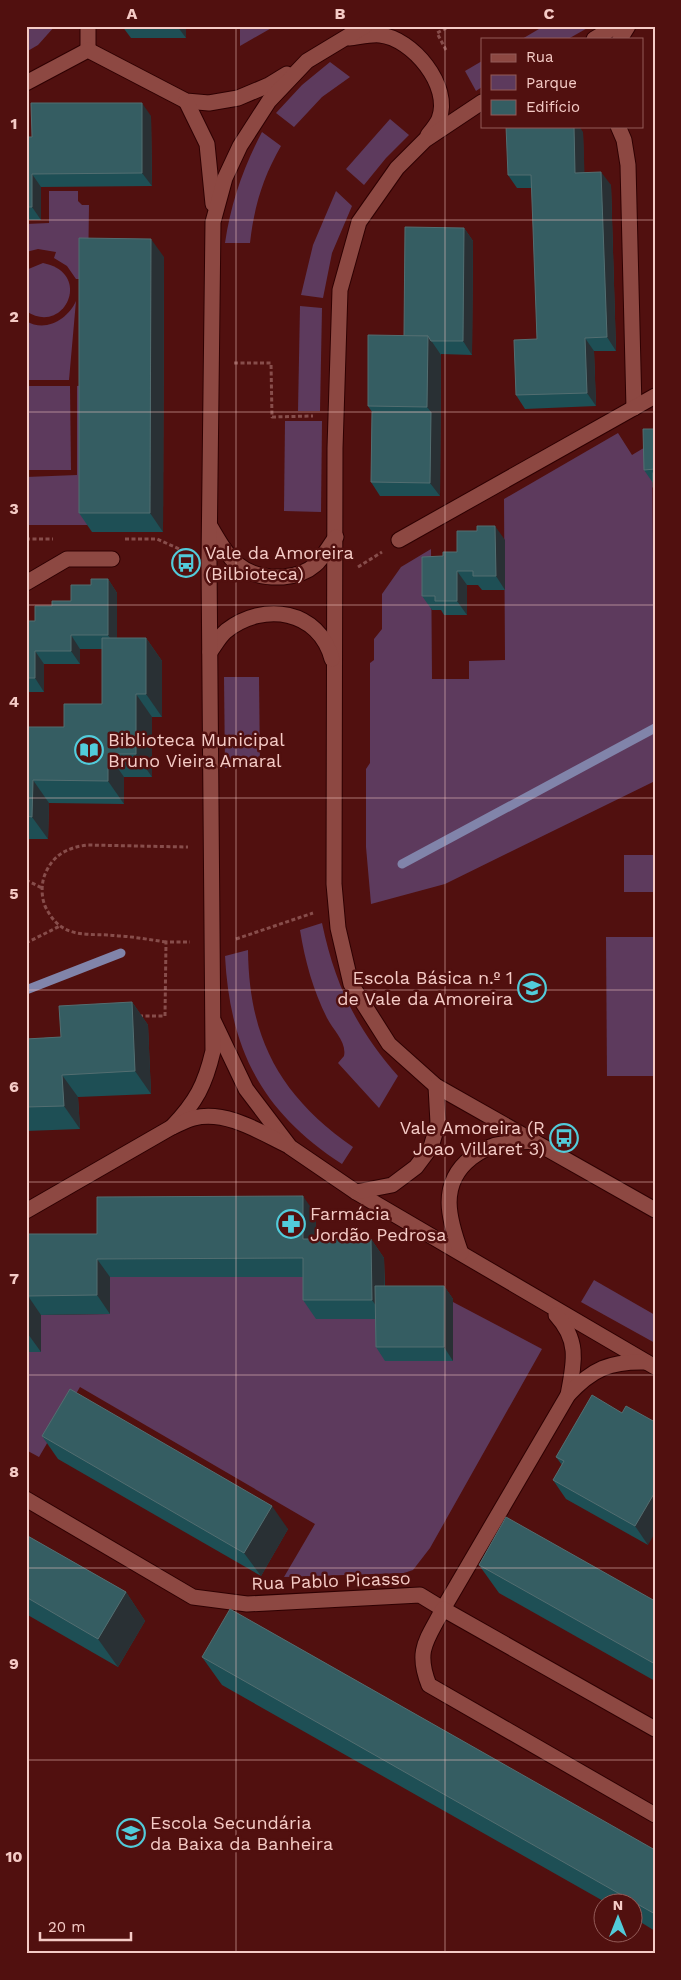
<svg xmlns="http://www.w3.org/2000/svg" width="681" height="1980" font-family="'Work Sans',sans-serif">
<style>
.green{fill:#5d3a5d}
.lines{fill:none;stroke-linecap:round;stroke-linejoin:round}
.stream{stroke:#8184aa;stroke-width:9}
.minor-casing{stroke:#2e0002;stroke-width:17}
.path{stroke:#874d4b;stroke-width:3;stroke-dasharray:4 2.5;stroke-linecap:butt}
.minor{stroke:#8d4842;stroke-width:15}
.wall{fill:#1e4f55}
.shaded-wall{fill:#293034}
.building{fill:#355d62;stroke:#536e71}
.grid{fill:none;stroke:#f5cbc6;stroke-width:1;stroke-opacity:0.55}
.labels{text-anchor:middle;stroke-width:5;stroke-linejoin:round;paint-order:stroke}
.poi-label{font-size:18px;fill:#f5cbc6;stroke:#51100f;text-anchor:start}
.street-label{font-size:18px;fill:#f5cbc6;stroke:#51100f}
.neatline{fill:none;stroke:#f5cbc6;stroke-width:2}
.grid-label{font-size:16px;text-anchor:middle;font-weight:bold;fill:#f5cbc6}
</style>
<rect width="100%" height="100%" fill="#51100f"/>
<g class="green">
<polygon points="26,26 55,26 38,45 26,52"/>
<polygon points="240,26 275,26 240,46"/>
<polygon points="544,26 591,26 568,39 522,39"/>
<polygon points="482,61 482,87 476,91 465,71"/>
<polygon points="330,62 350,77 322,97 294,127 276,113 302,85"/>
<polygon points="390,119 409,135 386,158 364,185 346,169"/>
<path d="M262,132l19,14c-18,31 -27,61 -31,97h-25c6,-40 18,-75 37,-111z"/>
<polygon points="49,191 78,191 78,201 82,205 89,205 88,279 76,279 67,266 54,258 56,252 38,249 26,252 26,224 49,223"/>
<polygon points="336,191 352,206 332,253 323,298 301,295 313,245"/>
<path d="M43,263c51,10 21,74 -17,48v-41z"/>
<path d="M76,301l-7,79h-43v-59c20,12 42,-2 50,-20z"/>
<polygon points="300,306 322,308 320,411 298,411"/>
<polygon points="86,385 89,525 26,525 26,477 77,475 77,386"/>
<polygon points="26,386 70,386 71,470 26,470"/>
<polygon points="285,421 322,421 321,512 284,511"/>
<polygon points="618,433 632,455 652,443 655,781 445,884 371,904 366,847 366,769 370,763 370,663 374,660 374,639 382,629 382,594 401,567 431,549 432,679 469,679 469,661 505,660 504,499"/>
<polygon points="224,677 259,677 260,768 225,768"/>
<rect x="624" y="855" width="31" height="37"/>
<path d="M322,923c13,62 34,105 76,153l-19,32 -41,-45 6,-7c3,-14 -11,-26 -17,-38 -14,-28 -22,-57 -27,-88z"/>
<polygon points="606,937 655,937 655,1076 607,1076"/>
<path d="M248,950c1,89 32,146 105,197l-11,17c-80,-52 -112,-114 -117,-208z"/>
<polygon points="110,1277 316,1277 453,1360 453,1302 542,1349 430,1548 413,1570 404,1573 284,1577 315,1524 80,1387 39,1457 26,1450 26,1352 41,1352 41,1315 110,1314"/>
<polygon points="594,1280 655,1315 655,1343 581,1302"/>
</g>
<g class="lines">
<g class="stream">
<polyline points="402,864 655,728"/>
<polyline points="26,990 121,953"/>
</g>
<defs>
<g id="minor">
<path d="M349,38c10,-1 21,-4 31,-3 32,3 72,51 59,84 -2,5 -7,11 -11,16"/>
<polyline points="594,39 616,26"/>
<polyline points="620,39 628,26"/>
<polyline points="88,50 88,26"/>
<polyline points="26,83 88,50 186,101 209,103 238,98 269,85 287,74"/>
<polyline points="186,101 207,144 213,204"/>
<polyline points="482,102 425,140 397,168 359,222 340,290 335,448 334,884 338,928 351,984 389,1044 436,1086 655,1210"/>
<polyline points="618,126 624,140 628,165 634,408"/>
<path d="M210,526c19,33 31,53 73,51 11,-1 23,-4 32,-12 8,-7 14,-19 21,-28"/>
<polyline points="399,540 655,396"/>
<polyline points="26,583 67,559 112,559"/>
<path d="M210,652c5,-7 10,-16 16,-21 38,-30 93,-21 106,28"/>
<polyline points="214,1022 246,1089 290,1147 356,1192 655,1367"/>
<path d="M172,1127c24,-25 33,-42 41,-76l-4,-489 4,-340 12,-44 15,-32 29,-45 38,-40 58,-35"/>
<polyline points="356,1192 392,1185 416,1167 431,1147 438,1123 436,1086"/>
<path d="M26,1211l146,-84c7,-3 14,-7 22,-9 32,-8 66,14 93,27"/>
<path d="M461,1253c-12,-33 -23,-69 10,-95 8,-6 20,-13 31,-14 10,-2 21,-2 31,-3"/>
<path d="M556,1315c24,26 18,48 12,80"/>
<path d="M26,1499l167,98 54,7 173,-9 23,14 125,-214c24,-26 42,-34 78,-33"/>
<path d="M655,1729l-212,-120c-16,31 -28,41 -14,76l226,130"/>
</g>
</defs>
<use href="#minor" class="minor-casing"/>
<g class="path">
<polyline points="446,50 437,33 450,26"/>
<polyline points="234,363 271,363 272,417 313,416"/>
<polyline points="26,539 53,539"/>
<polyline points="125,539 157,539 186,552"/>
<polyline points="358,567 382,552"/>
<polyline points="26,880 42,888"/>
<polyline points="236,939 313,913"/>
<path d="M166,942c-15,-2 -30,-5 -46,-6 -32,-4 -58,6 -75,-30 -4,-10 -4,-24 1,-34 8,-18 23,-25 42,-27l100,2"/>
<polyline points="26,943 60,926"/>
<polyline points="139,1016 165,1016 166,942 190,942"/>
</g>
<use href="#minor" class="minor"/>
</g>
<g class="wall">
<polygon points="122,26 186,26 186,38 131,38"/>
<polygon points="151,116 152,186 41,187 41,220 26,220 26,137 32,137"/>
<polygon points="583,132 584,173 611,185 616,351 594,351 596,406 525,409 516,395 537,339 532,188 517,188 508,175"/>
<polygon points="464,228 473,241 472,355 441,354 440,496 380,496 371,482 372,412 368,406 404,336"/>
<polygon points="164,257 163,532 92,532 79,513"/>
<polygon points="655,429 655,490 653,487 653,483 644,470"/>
<polygon points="505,540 505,590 482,590 478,585 467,585 467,615 444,615 441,610 432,610 422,596 443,556 457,552"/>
<polygon points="108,579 117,593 117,638 146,638 162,661 162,717 152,717 152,777 124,777 124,804 49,803 48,839 26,839 26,727 64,727 102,704 102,649 80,649 80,664 44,664 44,692 26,692 26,621 35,621 52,606 71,601 91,585"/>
<polygon points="132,1002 148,1025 151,1094 78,1097 80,1129 26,1131 26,1039 61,1037"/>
<polygon points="316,1215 316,1239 371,1239 384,1258 385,1286 444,1286 453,1299 453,1361 385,1361 376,1347 375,1319 316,1319 303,1300 303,1277 110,1277 110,1314 41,1315 41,1352 26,1352 26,1272 97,1234"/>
<polygon points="592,1395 648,1545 566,1499 553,1480 562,1465 556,1457"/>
<polygon points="42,1436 288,1529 261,1576 58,1459"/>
<polygon points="26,1535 126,1592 145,1621 118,1667 26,1614"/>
<polygon points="479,1565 655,1601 655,1681 499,1593"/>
<polygon points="202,1657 655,1850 655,1931 634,1918 634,1902 605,1902 222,1685"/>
</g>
<g class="shaded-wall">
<polygon points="177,26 186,26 186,38"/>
<polygon points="142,103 151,116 152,186 142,173"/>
<polygon points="574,126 579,126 583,132 585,186 575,173"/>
<polygon points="601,172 611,185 616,351 607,337"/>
<polygon points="32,174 41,187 41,220 32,207"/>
<polygon points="464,228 473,241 472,355 463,341"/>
<polygon points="151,239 164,257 163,532 150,513"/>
<polygon points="428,336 441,355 440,496 430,483 431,412 427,407"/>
<polygon points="585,338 594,351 596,406 587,393"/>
<polygon points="495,526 505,540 505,590 496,576"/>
<polygon points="457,571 467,585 467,615 457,601"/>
<polygon points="108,579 117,593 117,649 108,635"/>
<polygon points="71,635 80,649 80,664 71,651"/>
<polygon points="146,638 162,661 162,717 146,694"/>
<polygon points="35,651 44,664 44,692 35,678"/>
<polygon points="136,694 152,717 152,777 136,754"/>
<polygon points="108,754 124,777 124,804 108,781"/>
<polygon points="33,780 49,803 48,839 32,817"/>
<polygon points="132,1002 148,1025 151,1094 135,1071"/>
<polygon points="62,1075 78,1097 80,1129 64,1106"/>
<polygon points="303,1196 316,1215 316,1258 303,1239"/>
<polygon points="371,1239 384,1258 385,1319 372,1300"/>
<polygon points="97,1259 110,1277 110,1314 97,1295"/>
<polygon points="444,1286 453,1299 453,1361 444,1347"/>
<polygon points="28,1296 41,1315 41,1352 28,1334"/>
<polygon points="655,1492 655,1533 648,1545 635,1526"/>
<polygon points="272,1506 288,1529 261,1576 244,1553"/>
<polygon points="126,1592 145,1621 118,1667 98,1639"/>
</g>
<g class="building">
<polygon points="31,103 142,103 142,173 32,174 32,207 26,207 26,137 32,137"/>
<polygon points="506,126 574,126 575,173 601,172 607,337 585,338 587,393 516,395 514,340 537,339 533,228 531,175 508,175"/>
<polygon points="405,227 464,228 463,341 431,341 428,336 404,336"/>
<polygon points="79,238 151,239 150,513 79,513"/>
<polygon points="368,335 428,336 427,407 368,406"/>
<polygon points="372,412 431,412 430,483 371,482"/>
<polygon points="643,429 655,429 655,469 644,470"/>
<rect x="653" y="473" width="2" height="14"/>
<polygon points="477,526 495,526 496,576 473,576 473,571 457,571 457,601 435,601 435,596 422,596 422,557 443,556 443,552 457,552 457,531 477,531"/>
<polygon points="91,579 108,579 108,635 71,635 71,651 35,651 35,678 26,678 26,621 35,621 35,606 52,606 52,601 71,601 71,585 91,585"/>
<polygon points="102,638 146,638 146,694 136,694 136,754 108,754 108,781 33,780 32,817 26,816 26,727 64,727 64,704 102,704"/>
<polygon points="132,1002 135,1071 62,1075 64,1106 26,1107 26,1039 61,1037 59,1006"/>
<polygon points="303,1196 303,1239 371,1239 372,1300 303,1300 303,1258 97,1259 97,1295 28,1296 28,1334 26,1334 26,1272 28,1272 28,1234 97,1234 97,1197"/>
<polygon points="375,1286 444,1286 444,1347 376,1347"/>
<polygon points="70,1389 272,1506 244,1553 42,1436"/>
<polygon points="592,1395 622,1413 626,1406 655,1422 655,1430 654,1431 655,1431 655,1492 635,1526 553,1480 564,1461 556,1457"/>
<polygon points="506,1517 655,1601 655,1664 479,1565"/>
<polygon points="26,1535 126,1592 98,1639 26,1597"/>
<polygon points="230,1609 655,1850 655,1914 202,1657"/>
</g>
<path class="grid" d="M236,26v1928M445,26v1928M26,220h629M26,412h629M26,605h629M26,798h629M26,990h629M26,1182h629M26,1375h629M26,1568h629M26,1760h629"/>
<defs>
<symbol id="bus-ring" viewBox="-11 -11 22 22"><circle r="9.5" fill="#51100f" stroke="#52cbda" stroke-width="1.5"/><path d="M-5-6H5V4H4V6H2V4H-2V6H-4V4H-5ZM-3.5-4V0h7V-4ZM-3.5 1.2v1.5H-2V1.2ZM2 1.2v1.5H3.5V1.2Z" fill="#52cbda"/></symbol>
<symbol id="library-ring" viewBox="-11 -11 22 22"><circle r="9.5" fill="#51100f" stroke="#52cbda" stroke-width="1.5"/><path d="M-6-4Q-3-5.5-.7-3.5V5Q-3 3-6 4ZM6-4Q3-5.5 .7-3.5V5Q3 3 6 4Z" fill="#52cbda"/></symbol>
<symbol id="school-ring" viewBox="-11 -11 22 22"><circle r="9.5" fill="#51100f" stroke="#52cbda" stroke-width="1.5"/><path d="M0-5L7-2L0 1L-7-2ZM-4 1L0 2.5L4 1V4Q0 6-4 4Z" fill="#52cbda"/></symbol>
<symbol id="pharmacy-ring" viewBox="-11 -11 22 22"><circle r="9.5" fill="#51100f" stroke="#52cbda" stroke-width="1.5"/><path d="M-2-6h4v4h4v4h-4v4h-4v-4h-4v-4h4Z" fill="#52cbda"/></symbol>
</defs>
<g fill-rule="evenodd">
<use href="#bus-ring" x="170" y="547" width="32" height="32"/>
<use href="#library-ring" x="73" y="734" width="32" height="32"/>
<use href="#school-ring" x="516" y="972" width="32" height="32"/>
<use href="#bus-ring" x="548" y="1122" width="32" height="32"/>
<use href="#pharmacy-ring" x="275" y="1208" width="32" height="32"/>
<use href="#school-ring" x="115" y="1817" width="32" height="32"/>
</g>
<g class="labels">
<g class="poi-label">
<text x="205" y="559">Vale da Amoreira<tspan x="205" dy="21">(Bilbioteca)</tspan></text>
<text x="108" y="746">Biblioteca Municipal<tspan x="108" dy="21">Bruno Vieira Amaral</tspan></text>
<text x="513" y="984" text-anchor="end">Escola Básica n.º 1<tspan x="513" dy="21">de Vale da Amoreira</tspan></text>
<text x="545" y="1134" text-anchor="end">Vale Amoreira (R<tspan x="545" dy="21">Joao Villaret 3)</tspan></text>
<text x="310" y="1220">Farmácia<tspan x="310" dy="21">Jordão Pedrosa</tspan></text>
<text x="150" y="1829">Escola Secundária<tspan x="150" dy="21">da Baixa da Banheira</tspan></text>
</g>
<g class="street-label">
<text transform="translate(331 1581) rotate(-2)" y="6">Rua Pablo Picasso</text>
</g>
</g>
<rect width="681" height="1980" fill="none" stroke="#51100f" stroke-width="55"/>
<rect x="481" y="38" width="162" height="90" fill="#51100f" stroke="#935b58"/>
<rect x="491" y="54" width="25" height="8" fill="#8d4842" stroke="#935b58"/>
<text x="526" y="62" font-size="15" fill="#f5cbc6">Rua</text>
<rect x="491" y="75" width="25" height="15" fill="#5d3a5d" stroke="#935b58"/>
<text x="526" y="88" font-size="15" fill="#f5cbc6">Parque</text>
<rect x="491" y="100" width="25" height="15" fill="#355d62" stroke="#935b58"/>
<text x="526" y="112" font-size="15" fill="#f5cbc6">Edifício</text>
<g transform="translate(618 1918)"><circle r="24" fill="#51100f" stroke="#935b58"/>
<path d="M0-4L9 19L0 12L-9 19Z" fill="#52cbda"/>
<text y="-8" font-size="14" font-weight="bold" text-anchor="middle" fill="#f5cbc6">N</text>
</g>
<path d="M40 1932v8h91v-8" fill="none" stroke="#f5cbc6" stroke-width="2.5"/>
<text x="48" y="1932" font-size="15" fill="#f5cbc6" stroke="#51100f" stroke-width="4" paint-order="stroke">20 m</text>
<rect x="28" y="28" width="626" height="1924" class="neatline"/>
<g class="grid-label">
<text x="132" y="19">A</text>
<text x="340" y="19">B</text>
<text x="549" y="19">C</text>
<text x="14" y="129">1</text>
<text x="14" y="322">2</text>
<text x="14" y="514">3</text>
<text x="14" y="707">4</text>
<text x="14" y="899">5</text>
<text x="14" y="1092">6</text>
<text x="14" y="1284">7</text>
<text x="14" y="1477">8</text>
<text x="14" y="1669">9</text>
<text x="14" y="1862">10</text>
</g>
</svg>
